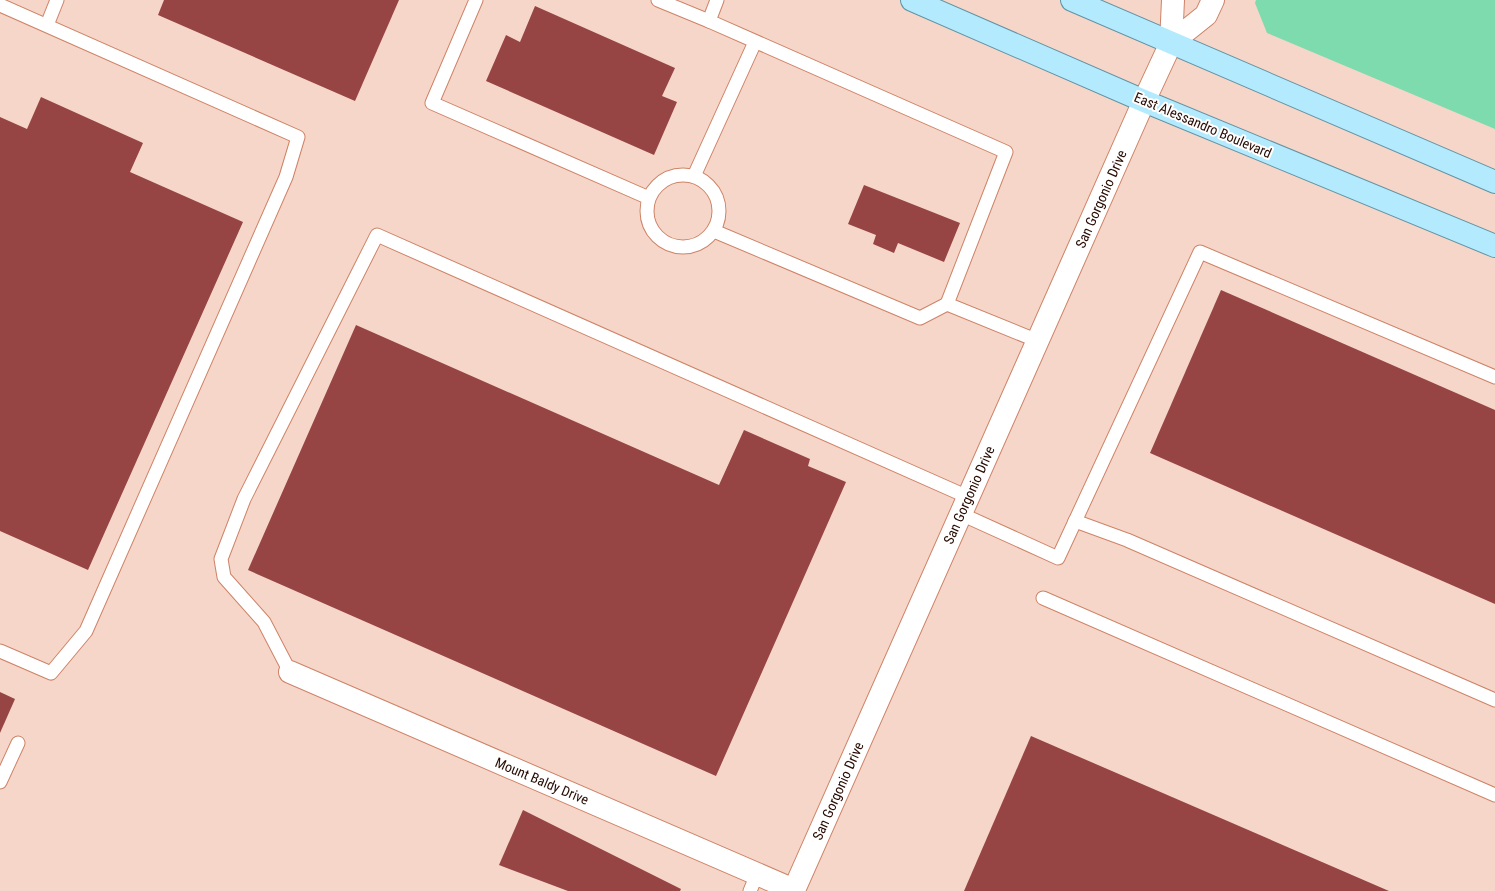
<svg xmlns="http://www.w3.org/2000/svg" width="1495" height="891" font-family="'Roboto Condensed',sans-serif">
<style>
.water{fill:#7ddbae}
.building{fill:#964444}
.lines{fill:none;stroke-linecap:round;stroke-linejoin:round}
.service-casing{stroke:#ce8367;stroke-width:15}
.minor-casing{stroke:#ce8367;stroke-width:24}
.tertiary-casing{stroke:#ce8367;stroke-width:24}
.primary-casing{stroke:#6193a4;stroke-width:24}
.service{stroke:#fff;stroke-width:13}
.minor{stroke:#fff;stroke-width:22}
.tertiary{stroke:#fff;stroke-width:22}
.primary{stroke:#b3eafd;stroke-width:22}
.labels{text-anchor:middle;stroke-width:4;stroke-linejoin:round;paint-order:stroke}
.street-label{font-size:14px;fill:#280c03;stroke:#fff}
</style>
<rect width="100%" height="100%" fill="#f6d6c9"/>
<polygon class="water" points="1256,0 1495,0 1495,129 1267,33 1255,3"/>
<g class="building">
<polygon points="164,0 399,0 355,101 158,15"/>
<polygon points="535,6 675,68 662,96 677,102 654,155 486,81 506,35 520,42"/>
<polygon points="41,97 143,143 130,172 243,222 88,570 0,531 0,117 27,129"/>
<polygon points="864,185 960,223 944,262 898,243 894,253 873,244 876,235 848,224"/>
<polygon points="1221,290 1495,410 1495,604 1150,453"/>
<polygon points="356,325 719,485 744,430 810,459 808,466 846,482 716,776 248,570"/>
<polygon points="0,692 15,699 0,733"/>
<polygon points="1031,736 1389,891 964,891"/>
<polygon points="523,810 681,889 680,891 568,891 499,865"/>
</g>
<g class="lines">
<defs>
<g id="service">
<polyline points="476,0 432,103 649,198"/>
<polyline points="658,0 709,21"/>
<polyline points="717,0 709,21 1006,152 947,304 1038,341"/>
<polyline points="0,5 298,137 286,177 86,631 51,673 0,651"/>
<polyline points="47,25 57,0"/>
<circle cx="683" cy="211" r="36"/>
<polyline points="694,176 755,42"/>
<polyline points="714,231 920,318 947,304"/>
<polyline points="961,514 1058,558 1200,252 1495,377"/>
<polyline points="1075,521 1127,540 1495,700"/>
<polyline points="1043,598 1495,795"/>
<polyline points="290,672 264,622 224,577 221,559 244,499 377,235 968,497"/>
<polyline points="0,782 18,743"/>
<polyline points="750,891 757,874"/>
</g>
<g id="minor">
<polyline points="1171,43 1206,15 1213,0"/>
<polyline points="1171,43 1173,0"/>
<polyline points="290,672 794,890 1144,101"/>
</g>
<polyline id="tertiary" points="1144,101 1171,43"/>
<g id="primary">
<polyline points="912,0 1144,101 1495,246"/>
<polyline points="1072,0 1495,182"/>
</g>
</defs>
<use href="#service" class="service-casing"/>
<use href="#minor" class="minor-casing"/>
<use href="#tertiary" class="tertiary-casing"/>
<use href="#primary" class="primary-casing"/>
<use href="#service" class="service"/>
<use href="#minor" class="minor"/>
<use href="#tertiary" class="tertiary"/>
<use href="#primary" class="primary"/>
</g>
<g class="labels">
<g class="street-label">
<text transform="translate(1203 125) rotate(23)" y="5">East Alessandro Boulevard</text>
<text transform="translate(1101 199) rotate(-66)" y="5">San Gorgonio Drive</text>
<text transform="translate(969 495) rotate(-66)" y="5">San Gorgonio Drive</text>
<text transform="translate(542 781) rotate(23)" y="5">Mount Baldy Drive</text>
<text transform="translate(838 791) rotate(-66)" y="5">San Gorgonio Drive</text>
</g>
</g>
</svg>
